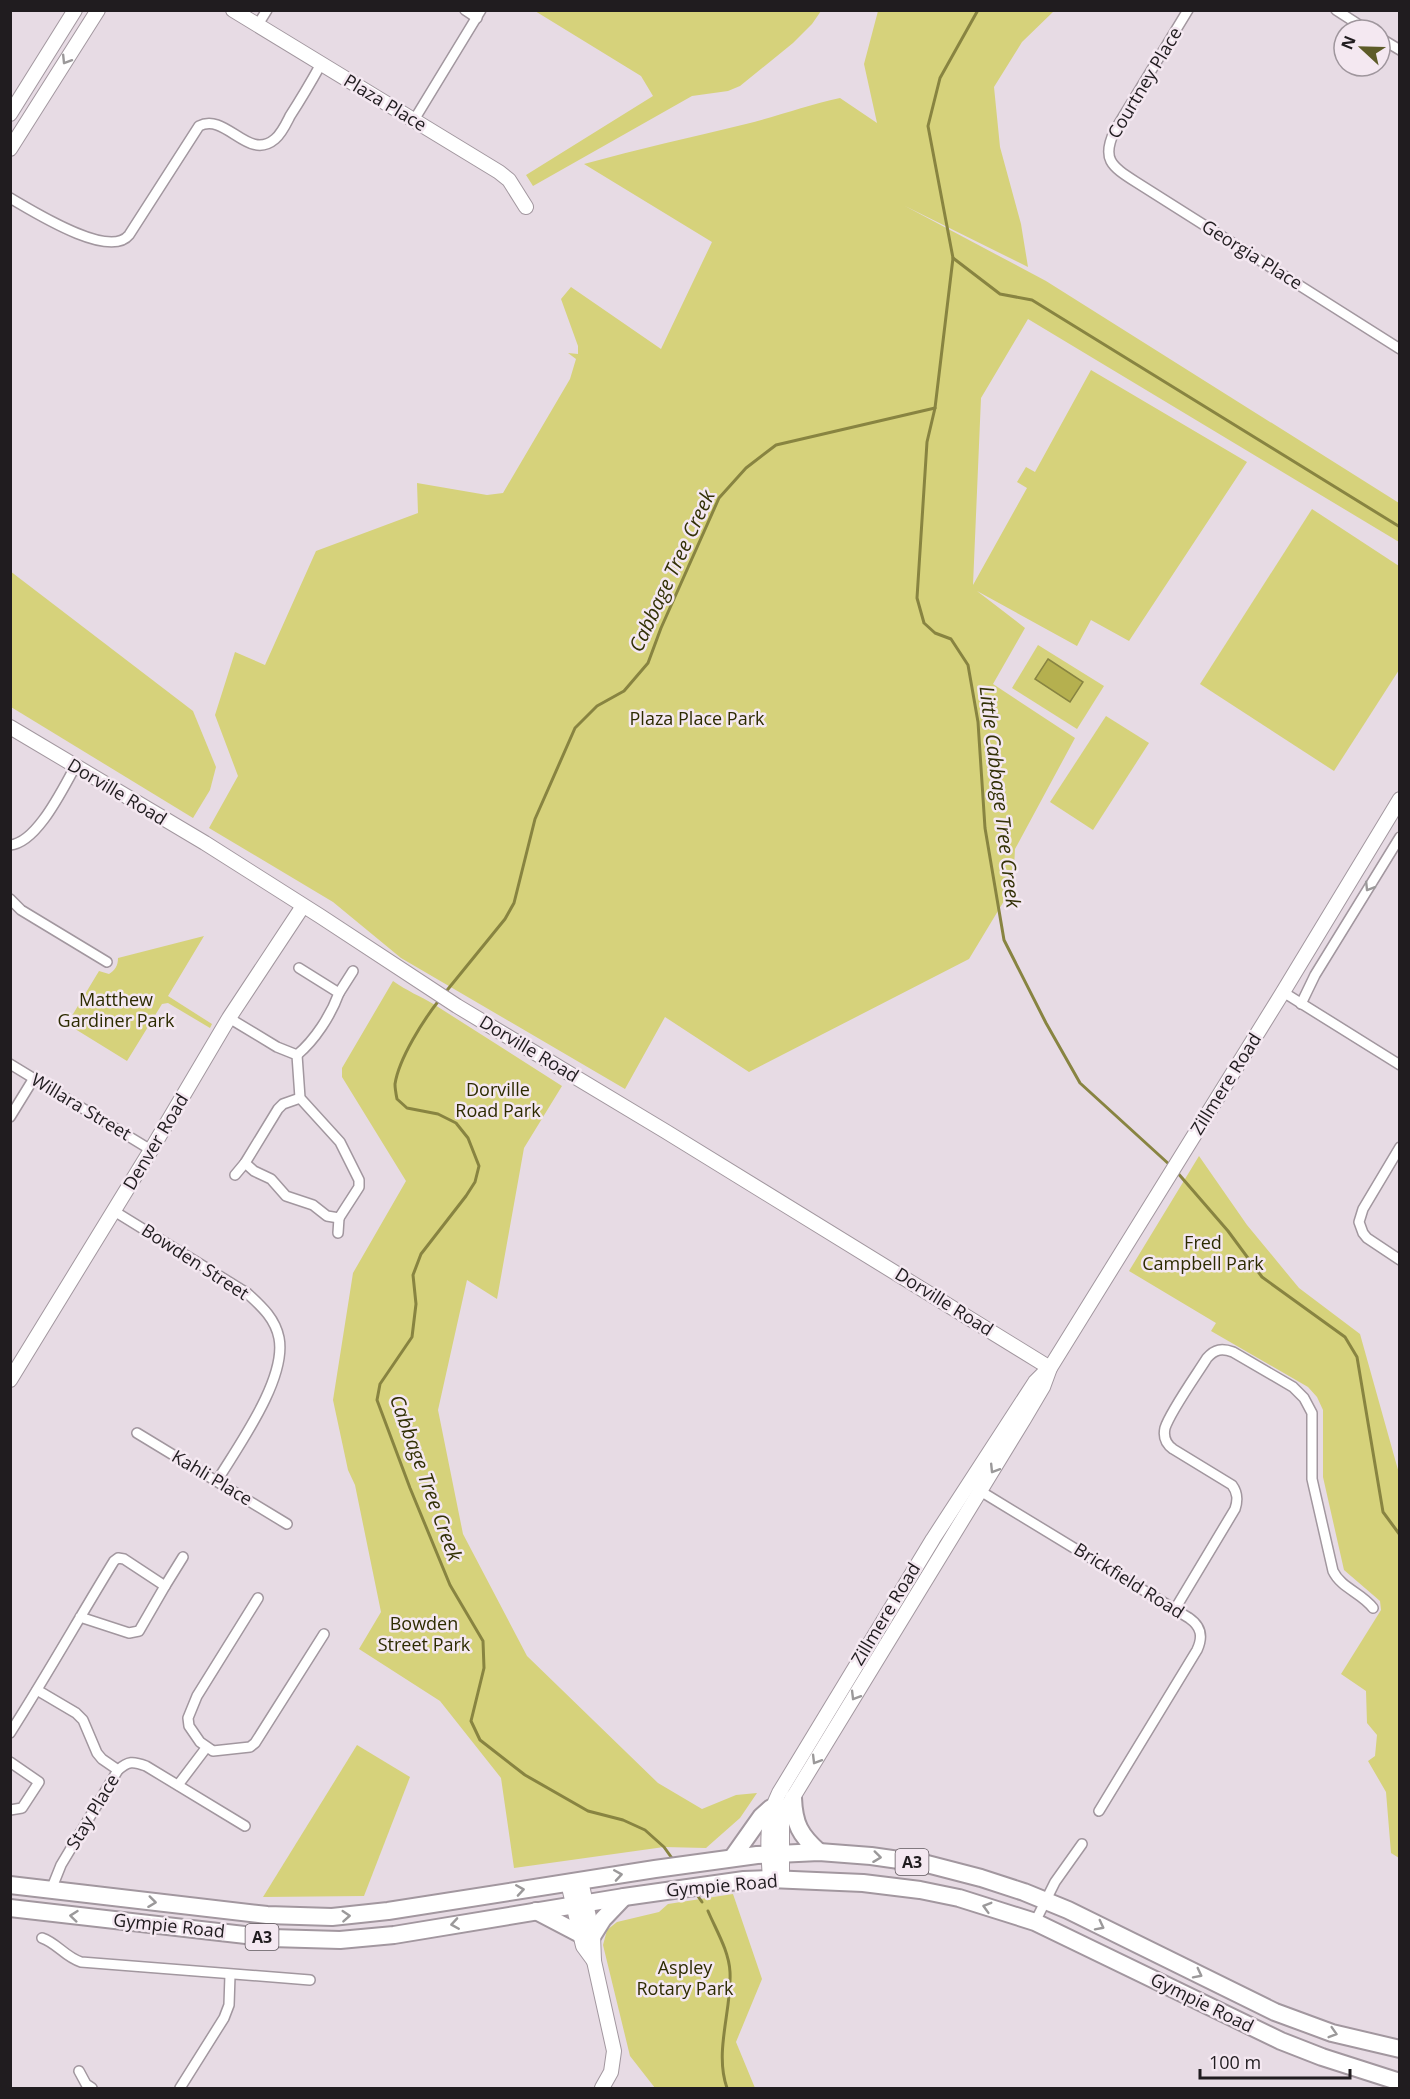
<svg xmlns="http://www.w3.org/2000/svg" width="1410" height="2099" font-family="'Open Sans',sans-serif">
<style>
.green{fill:#d6d27b}
.water{fill:#b5b04f;stroke:#888441;stroke-width:1.5}
.lines{fill:none;stroke-linecap:round;stroke-linejoin:round}
.stream{stroke:#888441;stroke-width:3}
.street-casing{stroke:#a2979f;stroke-width:12}
.secondary-casing{stroke:#a2979f;stroke-width:16}
.highway-casing{stroke:#a2979f;stroke-width:20}
.street{stroke:#fff;stroke-width:9}
.secondary{stroke:#fff;stroke-width:14}
.highway{stroke:#fff;stroke-width:16}
.oneway{stroke:#9b999a}
.labels{text-anchor:middle;stroke-width:5;stroke-linejoin:round;paint-order:stroke}
.shield{fill:#f4e8f1;stroke:#60595e;stroke-width:1.5}
.shield-label{font-size:16px;font-weight:bold;fill:#201c1f}
.street-label{font-size:18px;fill:#201c1f;stroke:#f4e8f1}
.park-label{font-size:18px;fill:#2d2b00;stroke:#f4e8f1}
.water-label{font-size:20px;font-style:italic;fill:#333106;stroke:#f4e8f1}
</style>
<rect width="100%" height="100%" fill="#e7dbe4"/>
<g class="green">
<polygon points="535,11 821,11 812,24 793,43 740,86 728,91 692,96 533,186 526,175 653,96 641,76"/>
<path d="M878,11h176l-32,31 -28,45 6,60 21,77 7,43 -123,-61 141,75 353,222v39l-371,-223 -47,79 -8,187 54,-97 -10,-6 9,-15 9,5 56,-102 156,92 -118,179 -38,-21 -14,26 -100,-55 48,37 -32,56 82,54 -60,111 -2,37 -44,73 -220,113 -84,-55 -40,72 -224,-131 -68,-56 -124,-74 29,-52 -23,-61 20,-63 30,13 51,-114 102,-38 -1,-30 70,12 16,-2 67,-114 6,-20 -8,-6 10,1v-8l-17,-47 10,-12 90,62 51,-107 -128,-78c54,-15 108,-27 162,-40 32,-8 62,-19 94,-26l37,25 -13,-59z"/>
<polygon points="1312,509 1399,566 1399,670 1334,771 1200,684"/>
<polygon points="10,571 193,711 216,767 210,790 193,818 11,707"/>
<polygon points="1038,645 1104,686 1077,729 1012,688"/>
<polygon points="1106,716 1149,743 1093,830 1050,802"/>
<path d="M204,936l-36,60 44,28 -2,4 -42,-25 -6,1 -35,57 -60,-37 32,-53 10,3c6,-4 9,-8 9,-16z"/>
<path d="M393,981c14,10 27,15 42,24l127,81 -38,62 -27,151 -30,-19 -29,130 25,124 64,122 131,127 44,26 34,-14 21,-2 -17,25 -34,30 -42,-1 -150,21 -13,-90 -61,-77 -81,-52 22,-37 -26,-127 -7,-15 -15,-70 20,-127 53,-92 -64,-104v-9z"/>
<polygon points="1199,1156 1247,1225 1299,1288 1360,1334 1400,1477 1399,1858 1391,1853 1386,1792 1368,1761 1375,1756 1377,1735 1367,1723 1366,1691 1341,1674 1381,1610 1380,1601 1344,1570 1323,1477 1323,1410 1317,1397 1308,1387 1211,1331 1216,1323 1129,1271"/>
<polygon points="357,1745 410,1777 364,1896 263,1897"/>
<polygon points="733,1894 762,1979 736,2042 755,2088 655,2088 630,2056 603,1945 607,1930 617,1922 659,1912 668,1904"/>
</g>
<polygon class="water" points="1048,659 1083,682 1070,702 1035,679"/>
<g class="lines">
<g class="stream">
<polyline points="978,10 940,78 928,126 953,258 935,408 927,442 917,598 924,623 935,633 951,639 968,665 978,722 985,828 1004,940 1046,1023 1080,1083 1171,1166"/>
<polyline points="953,258 1000,294 1032,300 1400,527"/>
<polyline points="444,994 505,919 514,903 535,819 575,728 597,706 624,691 648,663 661,628 719,498 746,468 776,445 935,408"/>
<path d="M440,999c-16,20 -41,59 -45,85 0,5 1,10 2,15l10,9 31,6 18,9 12,15 11,28 -4,16 -9,14 -45,58 -8,21 3,29 -4,33 -32,47 -3,16 33,88 40,97 33,56 1,27 -13,53 9,19 45,35 63,36 35,9 22,10 19,17 10,14"/>
<polyline points="1176,1171 1228,1231 1262,1277 1345,1337 1357,1357 1383,1512 1400,1535"/>
<polyline points="695,1892 702,1902"/>
<path d="M708,1911c8,19 21,40 22,61 2,38 -16,79 -3,116"/>
</g>
<defs>
<g id="street">
<polyline points="465,10 477,18"/>
<path d="M1188,10l-73,120c-14,29 -4,36 21,52l264,167"/>
<polyline points="1336,10 1367,30"/>
<polyline points="257,26 267,10"/>
<polyline points="1380,38 1400,50"/>
<polyline points="414,120 481,10"/>
<path d="M10,198c21,12 99,62 119,37l70,-109c27,-14 49,36 76,13 7,-6 11,-15 15,-23 11,-17 21,-34 31,-52"/>
<path d="M10,845c27,-2 53,-57 65,-78"/>
<polyline points="10,899 21,910 107,962"/>
<polyline points="1283,992 1400,1065"/>
<polyline points="339,993 353,971"/>
<polyline points="1301,1004 1315,975 1400,837"/>
<polyline points="229,1018 277,1047 297,1055 300,1098 340,1142 359,1180 359,1187 339,1218 327,1216 313,1205 286,1196 271,1179 254,1171 245,1163"/>
<path d="M297,1055c18,-15 34,-40 42,-62l-40,-25"/>
<polyline points="10,1064 151,1150"/>
<polyline points="10,1117 34,1078"/>
<polyline points="1400,1147 1363,1209 1359,1222 1363,1233 1367,1238 1400,1260"/>
<polyline points="235,1175 245,1163 278,1109 283,1104 300,1098"/>
<path d="M114,1211l133,82c14,13 28,25 32,45 8,41 -41,108 -62,143"/>
<polyline points="338,1233 339,1218"/>
<polyline points="137,1433 287,1524"/>
<path d="M977,1489l212,129c13,9 14,19 8,32l-98,161"/>
<polyline points="165,1586 183,1557"/>
<polyline points="258,1598 197,1696 188,1718 189,1726 200,1742 213,1751 250,1747 255,1743 324,1634"/>
<path d="M1175,1609l60,-100c3,-9 3,-16 -3,-24l-59,-36c-7,-5 -10,-12 -8,-21 5,-16 32,-54 42,-70 8,-9 15,-10 26,-6l60,35 11,11 8,15v66l21,92c8,17 29,22 40,37"/>
<polyline points="37,1690 76,1713 83,1720 97,1753 102,1759 118,1770"/>
<path d="M10,1733c36,-56 69,-115 104,-172l4,-3 6,1 41,27 -26,45 -10,2 -49,-16"/>
<polyline points="10,1762 39,1782 22,1808 10,1810"/>
<polyline points="178,1785 206,1748"/>
<path d="M51,1890l10,-25 57,-95c10,-9 15,-9 28,-4l99,60"/>
<polyline points="1035,1922 1055,1882 1082,1844"/>
<path d="M42,1938c15,5 23,19 39,24l229,18"/>
<polyline points="79,2071 86,2084 92,2088"/>
<polyline points="180,2088 224,2018 229,2005 230,1975"/>
</g>
<g id="secondary">
<polyline points="233,10 499,172 509,180 526,207"/>
<polyline points="10,114 75,10"/>
<polyline points="10,149 98,10"/>
<polyline points="10,727 205,843 320,916 457,1006 665,1131 1050,1368"/>
<polyline points="10,1380 151,1150 229,1018 303,906"/>
<path d="M770,1879c-2,-30 -5,-58 9,-86l154,-254 102,-157 13,-13"/>
<polyline points="782,1879 782,1822 784,1812 1024,1419 1043,1387 1050,1368 1283,992 1400,799"/>
<polyline points="581,1881 593,1935 594,1961 614,2051 611,2072 602,2088"/>
<polyline points="568,1883 583,1946 594,1961"/>
</g>
<g id="highway">
<path d="M793,1798c1,26 7,37 26,54"/>
<polyline points="732,1858 761,1817 771,1808"/>
<polyline points="10,1885 267,1915 332,1917 388,1911 655,1869 757,1855 819,1852 871,1856 927,1864 981,1878 1024,1892 1068,1910 1275,2012 1332,2033 1400,2049"/>
<polyline points="10,1908 271,1938 340,1940 394,1935 624,1897 744,1880 770,1879 863,1883 920,1890 959,1898 1035,1922 1281,2041 1322,2057 1400,2082"/>
<polyline points="536,1911 578,1933"/>
<polyline points="593,1935 603,1919 624,1897"/>
</g>
</defs>
<use href="#street" class="street-casing"/>
<use href="#secondary" class="secondary-casing"/>
<use href="#highway" class="highway-casing"/>
<use href="#street" class="street"/>
<use href="#secondary" class="secondary"/>
<use href="#highway" class="highway"/>
</g>
<defs><path id="oneway-chevron" d="M-2-3.5L2.5 0L-2 3.5" fill="none" stroke-width="1.6" stroke-linecap="round" stroke-linejoin="round" transform="scale(1.5)"/></defs>
<g class="oneway">
<use href="#oneway-chevron" transform="translate(66 60) rotate(122)"/>
<use href="#oneway-chevron" transform="translate(1369 887) rotate(122)"/>
<use href="#oneway-chevron" transform="translate(994 1469) rotate(122)"/>
<use href="#oneway-chevron" transform="translate(855 1696) rotate(121)"/>
<use href="#oneway-chevron" transform="translate(816 1760) rotate(121)"/>
<use href="#oneway-chevron" transform="translate(877 1857) rotate(7)"/>
<use href="#oneway-chevron" transform="translate(618 1875) rotate(-9)"/>
<use href="#oneway-chevron" transform="translate(520 1890) rotate(-9)"/>
<use href="#oneway-chevron" transform="translate(152 1902) rotate(7)"/>
<use href="#oneway-chevron" transform="translate(987 1907) rotate(-164)"/>
<use href="#oneway-chevron" transform="translate(74 1916) rotate(-174)"/>
<use href="#oneway-chevron" transform="translate(346 1916) rotate(-4)"/>
<use href="#oneway-chevron" transform="translate(455 1924) rotate(171)"/>
<use href="#oneway-chevron" transform="translate(1100 1926) rotate(27)"/>
<use href="#oneway-chevron" transform="translate(1198 1974) rotate(27)"/>
<use href="#oneway-chevron" transform="translate(1333 2033) rotate(17)"/>
</g>
<g class="labels">
<g class="shield">
<rect x="895.5" y="1849" width="33" height="26" rx="4.5"/>
<rect x="245.5" y="1924" width="33" height="26" rx="4.5"/>
</g>
<g class="shield-label">
<text x="912" y="1868">A3</text>
<text x="262" y="1943">A3</text>
</g>
<g class="street-label">
<text transform="translate(1145 83) rotate(-59)" y="6">Courtney Place</text>
<text transform="translate(385 103) rotate(31)" y="6">Plaza Place</text>
<text transform="translate(1252 255) rotate(32)" y="6">Georgia Place</text>
<text transform="translate(117 792) rotate(31)" y="6">Dorville Road</text>
<text transform="translate(529 1049) rotate(31)" y="6">Dorville Road</text>
<text transform="translate(1226 1084) rotate(-58)" y="6">Zillmere Road</text>
<text transform="translate(81 1107) rotate(31)" y="6">Willara Street</text>
<text transform="translate(156 1142) rotate(-59)" y="6">Denver Road</text>
<text transform="translate(195 1262) rotate(33)" y="6">Bowden Street</text>
<text transform="translate(944 1302) rotate(32)" y="6">Dorville Road</text>
<text transform="translate(212 1478) rotate(31)" y="6">Kahli Place</text>
<text transform="translate(1129 1581) rotate(32)" y="6">Brickfield Road</text>
<text transform="translate(886 1614) rotate(-59)" y="6">Zillmere Road</text>
<text transform="translate(93 1812) rotate(-59)" y="6">Stay Place</text>
<text transform="translate(722 1886) rotate(-5)" y="6">Gympie Road</text>
<text transform="translate(169 1926) rotate(6)" y="6">Gympie Road</text>
<text transform="translate(1202 2003) rotate(26)" y="6">Gympie Road</text>
</g>
<g class="park-label">
<text x="697" y="725">Plaza Place Park</text>
<text x="116" y="1006">Matthew<tspan x="116" dy="21">Gardiner Park</tspan></text>
<text x="498" y="1096">Dorville<tspan x="498" dy="21">Road Park</tspan></text>
<text x="1203" y="1249">Fred<tspan x="1203" dy="21">Campbell Park</tspan></text>
<text x="424" y="1630">Bowden<tspan x="424" dy="21">Street Park</tspan></text>
<text x="685" y="1974">Aspley<tspan x="685" dy="21">Rotary Park</tspan></text>
</g>
<g class="water-label">
<text transform="translate(672 571) rotate(-65)" y="7">Cabbage Tree Creek</text>
<text transform="translate(1000 797) rotate(83)" y="7">Little Cabbage Tree Creek</text>
<text transform="translate(426 1478) rotate(70)" y="7">Cabbage Tree Creek</text>
</g>
</g>
<rect width="1410" height="2099" fill="none" stroke="#201c1f" stroke-width="24"/>
<g transform="translate(1362 48) rotate(292)"><circle r="28" fill="#f4e8f1" stroke="#9f969d" stroke-width="1.5"/>
<path d="M0-4.5L10 22L0 15L-10 22Z" fill="#5d5b28"/>
<text y="-9" font-size="16" font-weight="bold" text-anchor="middle" fill="#201c1f">N</text>
</g>
<path d="M1200 2069v9h150v-9" fill="none" stroke="#201c1f" stroke-width="3"/>
<text x="1209" y="2069" font-size="18" fill="#201c1f" stroke="#f4e8f1" stroke-width="4.5" paint-order="stroke">100 m</text>
</svg>
